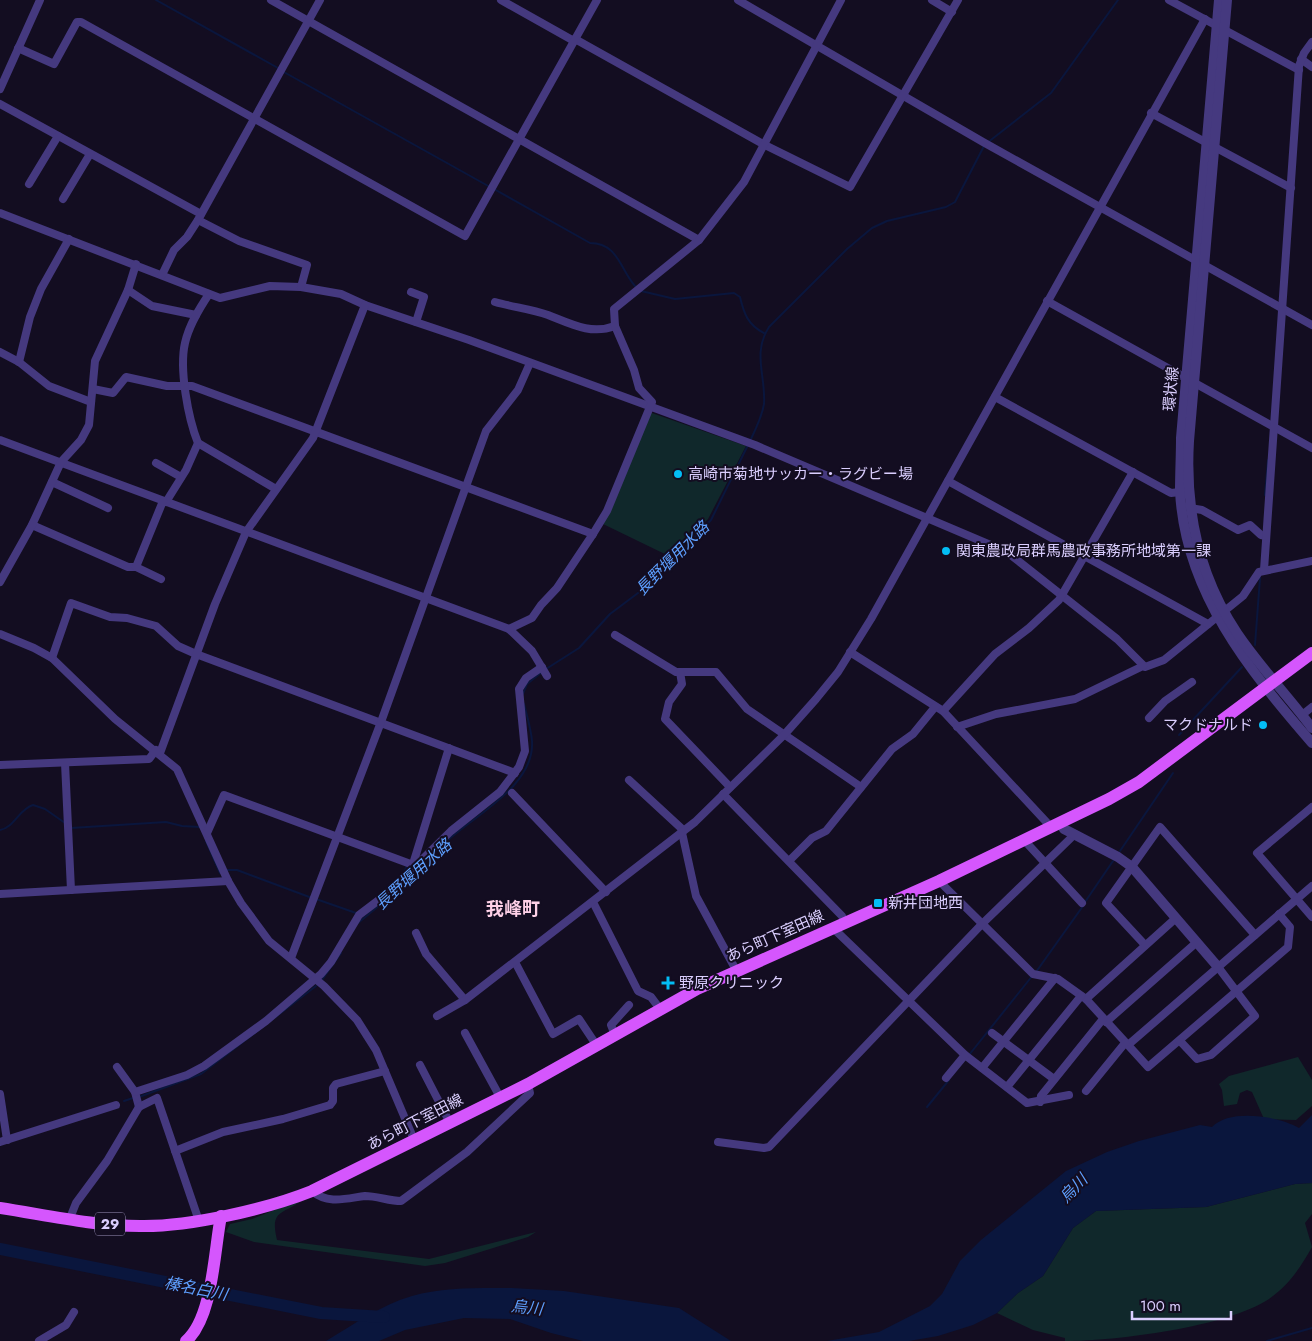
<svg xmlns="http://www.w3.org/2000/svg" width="1312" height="1341" font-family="Jost,'Noto Sans JP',sans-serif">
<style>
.green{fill:#10282b}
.water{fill:#0a163d}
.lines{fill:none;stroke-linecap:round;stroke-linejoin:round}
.stream{stroke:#0a163d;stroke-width:2}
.river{stroke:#0a163d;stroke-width:12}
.minor{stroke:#45397f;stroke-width:8}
.tertiary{stroke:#45397f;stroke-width:10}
.primary{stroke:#d556fd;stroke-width:12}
.poi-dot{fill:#03bdf5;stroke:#130d21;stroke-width:2}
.labels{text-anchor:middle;stroke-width:4;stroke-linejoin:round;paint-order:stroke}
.shield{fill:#130d21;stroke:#9e94bc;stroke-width:1}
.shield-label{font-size:14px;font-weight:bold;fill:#dacefe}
.street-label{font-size:15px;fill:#dacefe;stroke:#130d21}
.poi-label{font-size:15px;fill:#dacefe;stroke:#130d21;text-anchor:start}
.water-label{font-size:16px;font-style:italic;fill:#5d9efd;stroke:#130d21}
.quarter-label{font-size:18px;font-weight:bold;fill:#fed0e7;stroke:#130d21}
</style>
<rect width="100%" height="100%" fill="#130d21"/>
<g class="green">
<polygon points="649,412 746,446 708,519 671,557 603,524"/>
<polygon points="1298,1057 1312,1080 1312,1106 1296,1120 1264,1119 1252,1092 1247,1090 1240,1093 1237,1104 1224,1106 1222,1090 1219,1084 1229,1076"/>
<path d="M1312,1183v31l-7,9 7,24c-12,21 -23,38 -43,52 -42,28 -153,42 -204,42v-3l-32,-8 -36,-17 21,-20 25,-17 30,-48 23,-17 110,-4 89,-23z"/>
<path d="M304,1198c-19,18 -35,9 -27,42l152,19 107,-27 -8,5 -83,26 -20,3 -171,-24 -28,-10 4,-8 22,-5z"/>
</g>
<g class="water">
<path d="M1312,1115v68l-17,1 -89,23 -110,4 -23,17 -30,48 -25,17 -21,20 -24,12 -35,11 -29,5h-82l52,-9 51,-26 12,-12 18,-33 21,-21 85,-69 41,-19 32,-11 61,-16 12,2c17,-19 67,-11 87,1z"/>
<path d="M512,1288l52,3 115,17 52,33h-148l-32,-8 -41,-14 -46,-1 -59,12 -26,11h-53c27,-16 55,-36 86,-45 31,-9 67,-8 100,-8z"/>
</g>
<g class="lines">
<g class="stream">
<polyline points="156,0 278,68"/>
<polyline points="282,71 490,187"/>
<polyline points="987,143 1051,93 1118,0"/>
<path d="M494,189l96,54c28,0 30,26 45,43"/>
<path d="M641,291l34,8 59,-6 6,4c4,17 8,28 24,36"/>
<path d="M750,441c6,-12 12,-25 14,-37 2,-28 -12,-51 5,-77l78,-78 25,-21 15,-7 59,-14 9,-5 29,-56"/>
<polyline points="1265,495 1268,460"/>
<polyline points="1255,645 1260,578"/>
<polyline points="546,669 579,648 610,614 646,587 711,520 748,445"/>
<polyline points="523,694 527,684 542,672"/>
<polyline points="1179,735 1242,667"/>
<polyline points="71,828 166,822 182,826 200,827"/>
<path d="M0,830c14,-2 19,-21 33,-25l12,4 20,14"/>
<polyline points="206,841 220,873"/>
<polyline points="1120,851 1173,773"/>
<polyline points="227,870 237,870 312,898"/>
<polyline points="402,875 407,866"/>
<path d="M390,896c23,-19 41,-43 64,-61 27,-23 81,-52 78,-94 -1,-12 -5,-25 -8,-37"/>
<polyline points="316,899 356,913"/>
<polyline points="1085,902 1113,861"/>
<polyline points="358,923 387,899"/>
<polyline points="1036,972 1083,906"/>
<polyline points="322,980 341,953"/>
<polyline points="969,1055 1033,975"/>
<polyline points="139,1097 201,1074 316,986"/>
<polyline points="124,1101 133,1098"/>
<polyline points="927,1107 949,1080"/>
<polyline points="1267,1341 1312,1328"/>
</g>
<polyline class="river" points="0,1249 321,1313 384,1317"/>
<g class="minor">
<polyline points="271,0 699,240"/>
<polyline points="501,0 574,41"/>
<polyline points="738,0 983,142 1312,325"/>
<polyline points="932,0 952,12"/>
<polyline points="1169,0 1299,70"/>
<polyline points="575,39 763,144 850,187 958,0"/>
<polyline points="18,48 54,64 77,22 81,22 465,236 597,0"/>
<polyline points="1301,59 1312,67"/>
<polyline points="0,89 40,0"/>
<polyline points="0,104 201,214"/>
<polyline points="1151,113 1291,188"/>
<polyline points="29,184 58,136"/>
<polyline points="63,199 90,154"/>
<polyline points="0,213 220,298 270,286 301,287 341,294 365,305 469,340 755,445 1007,552 1117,639 1145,667 1164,660 1243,596 1259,572 1312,561"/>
<polyline points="198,220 239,241 307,265 301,287"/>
<polyline points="162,275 174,250 187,237 198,220 320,0"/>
<polyline points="128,290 152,306 196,315"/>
<polyline points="411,292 424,297 416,322"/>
<polyline points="1047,301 1312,448"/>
<path d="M495,302c17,5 36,7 53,13 23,9 43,20 67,11"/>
<polyline points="0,352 19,362 49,386 91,402"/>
<polyline points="19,362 30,317 41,289 69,239"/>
<polyline points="93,389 113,393 126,377 167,386 192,386 593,534"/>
<polyline points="995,397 1171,493 1180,492"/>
<polyline points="0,440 509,629 532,651 547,676"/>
<polyline points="198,443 276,489"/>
<polyline points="156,463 181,477"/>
<polyline points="948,481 1208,624"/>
<polyline points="52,482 108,508"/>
<path d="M166,502l20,-32 12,-27c-10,-25 -19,-74 -13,-100 4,-18 14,-34 24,-49"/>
<polyline points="1190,508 1202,510 1238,530 1250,525 1261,535 1266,536"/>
<polyline points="32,525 128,567 136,567"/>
<polyline points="1264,570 1299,66 1304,53 1312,42"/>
<polyline points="161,579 136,567 163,501"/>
<polyline points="0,582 32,525 61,462 81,440 89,425 95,361 128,290 136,264"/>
<polyline points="509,629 532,618 541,605 557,588 593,534 607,511 652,402 639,388 634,370 615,326 614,309 699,240 744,182 841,0"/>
<polyline points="0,634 34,648 52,658 115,719 177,769 228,881 241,903 269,941 324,986 357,1020 376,1050 415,1142"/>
<polyline points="615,635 676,672 716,672 747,709 861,787"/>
<polyline points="850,652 943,711 1051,827"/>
<polyline points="52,658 71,603 110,617 127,618 156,626 178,646 196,654 515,773"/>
<polyline points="680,672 682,684 669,702 665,719 730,787"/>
<polyline points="943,711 995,654 1029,628 1059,600 1133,472"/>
<polyline points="1302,715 1312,707"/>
<polyline points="1149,718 1165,701 1192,682"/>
<polyline points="957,727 996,714 1075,699 1143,666"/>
<polyline points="160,753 215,604 246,532 313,438 365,305"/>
<polyline points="65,763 71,890"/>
<polyline points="0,765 149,759 156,750"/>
<polyline points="629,780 681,828 696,896 736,970"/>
<polyline points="512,793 606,892"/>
<polyline points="723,794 842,916 845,922"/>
<polyline points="1312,807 1257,853 1312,917"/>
<polyline points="207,833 224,795 416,866"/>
<polyline points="1024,840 1082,903"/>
<polyline points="789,861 812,838 826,831 892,749 913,734 935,707"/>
<polyline points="413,864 449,748"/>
<polyline points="939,881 1033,974 1058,979 1086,999 1148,1067 1288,947 1290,927 1279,914"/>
<polyline points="0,894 228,881"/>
<polyline points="593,902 638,991 651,997 660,1009"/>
<polyline points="833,928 965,1055 1027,1103 1069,1095"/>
<polyline points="416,933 426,954 465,1000"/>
<polyline points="1145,945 1106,903 1160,827 1255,935"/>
<polyline points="291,958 381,722 486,431 518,390 530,363"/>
<polyline points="515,962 553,1034 579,1019 597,1046"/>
<polyline points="1086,999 1176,918"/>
<polyline points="437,1016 465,1000 695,822 784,735 816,699 838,672 871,619 1205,19"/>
<polyline points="1106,1022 1197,942"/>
<polyline points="465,1033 500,1097"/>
<polyline points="992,1033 1054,1079"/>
<polyline points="615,1035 611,1025 629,1005"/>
<polyline points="1180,1041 1197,1059 1211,1055 1255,1016 1218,967"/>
<polyline points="1128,1045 1312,886"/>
<polyline points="420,1065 450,1123"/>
<polyline points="117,1067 135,1092 139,1107"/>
<polyline points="982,1068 1055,978"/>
<polyline points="946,1078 965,1055"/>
<polyline points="1007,1087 1081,996"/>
<polyline points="1086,1091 1125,1043"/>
<polyline points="135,1092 187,1075 204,1066 266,1021 321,974 331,962 359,915 388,893 451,831 500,792 519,767 525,751 519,689 526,678 542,667"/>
<polyline points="0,1094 7,1140"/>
<polyline points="1040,1102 1041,1096 1103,1019"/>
<polyline points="0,1142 116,1105"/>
<polyline points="718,1142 764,1148 769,1147 981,925 1075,834"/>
<polyline points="175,1151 223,1132 283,1119 330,1105 333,1101 333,1088 336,1084 385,1071"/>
<path d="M312,1191c16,14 36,7 53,5 12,0 24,5 36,5l66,-49 63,-59 -2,-9"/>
<polyline points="70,1218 76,1203 107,1161 139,1107 157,1098 199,1221"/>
<polyline points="39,1341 66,1325 74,1312"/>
</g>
<g class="tertiary">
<path d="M1219,0l-38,438c0,17 -1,35 -1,53 5,101 69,179 132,252"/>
<path d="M1227,0l-38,441c-4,68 10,135 48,192 23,34 51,63 75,95"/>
<polyline points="1060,823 1064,829 1118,857 1132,867 1218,967"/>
</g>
<g class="primary">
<path d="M0,1208c46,7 94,18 140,18 49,1 127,-17 172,-35l216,-107 169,-95 242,-108 170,-82 30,-17 173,-129"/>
<path d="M186,1341c27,-23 28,-90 35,-125"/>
</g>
</g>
<g class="poi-dot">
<circle cx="678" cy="474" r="5"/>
<circle cx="946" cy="551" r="5"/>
<circle cx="1263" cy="725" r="5"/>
<rect x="873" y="898" width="10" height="10" rx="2.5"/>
<path d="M665.5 975.5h5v5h5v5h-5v5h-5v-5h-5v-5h5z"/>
</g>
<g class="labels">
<rect class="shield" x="95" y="1212.5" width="30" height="23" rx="4"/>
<g class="shield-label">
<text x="110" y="1229">29</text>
</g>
<g class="street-label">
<text transform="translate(1171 389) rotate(-85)" y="5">環状線</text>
<text transform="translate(775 936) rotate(-24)" y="5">あら町下室田線</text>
<text transform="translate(415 1122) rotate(-27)" y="5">あら町下室田線</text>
</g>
<g class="poi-label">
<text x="688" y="479">高崎市菊地サッカー・ラグビー場</text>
<text x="956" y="556">関東農政局群馬農政事務所地域第一課</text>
<text x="1253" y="730" text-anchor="end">マクドナルド</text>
<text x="888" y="908">新井団地西</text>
<text x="679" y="988">野原クリニック</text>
</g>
<g class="water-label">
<text transform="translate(672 558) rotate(-45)" y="6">長野堰用水路</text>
<text transform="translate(413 874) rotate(-42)" y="6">長野堰用水路</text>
<text transform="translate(1073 1188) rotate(-46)" y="6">烏川</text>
<text transform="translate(196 1288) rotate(11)" y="6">榛名白川</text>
<text transform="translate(527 1307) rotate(6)" y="6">烏川</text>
</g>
<g class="quarter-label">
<text x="513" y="915">我峰町</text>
</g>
</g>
<path d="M1132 1311v8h99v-8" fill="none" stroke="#dacefe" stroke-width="2.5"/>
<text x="1140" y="1311" font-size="15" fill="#dacefe" stroke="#130d21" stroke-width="4" paint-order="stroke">100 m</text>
</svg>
